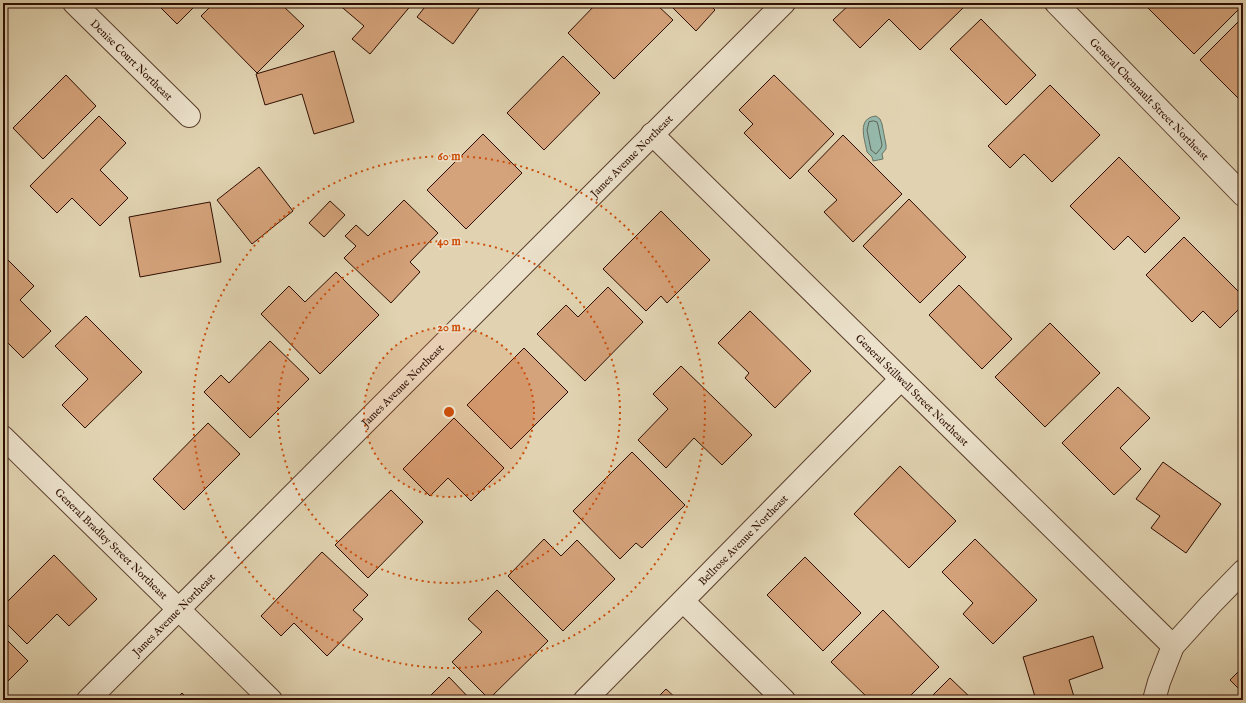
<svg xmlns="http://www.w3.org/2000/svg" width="1246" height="703" font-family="'IM FELL English',serif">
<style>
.water{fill:#94b8aa;stroke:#6b7466}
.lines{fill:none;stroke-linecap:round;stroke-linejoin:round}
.shore{stroke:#606255;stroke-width:1}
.building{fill:#d5a37b;stroke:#2d0d00}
.minor-casing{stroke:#5a3e2c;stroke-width:24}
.minor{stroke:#ece2cc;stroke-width:22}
.ring{fill:none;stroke:#cc4e0a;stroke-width:2;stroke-dasharray:2 4}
.labels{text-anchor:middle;stroke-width:3;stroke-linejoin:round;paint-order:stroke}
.street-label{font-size:11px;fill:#2d0d00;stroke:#ece2cc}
.centre{fill:#cc4e0a;stroke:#ece2cc;stroke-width:2}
.ring-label{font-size:12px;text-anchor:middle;font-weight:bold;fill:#cc4e0a;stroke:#ece2cc;stroke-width:3;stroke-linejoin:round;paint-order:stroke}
</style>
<rect width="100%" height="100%" fill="#e1d3b1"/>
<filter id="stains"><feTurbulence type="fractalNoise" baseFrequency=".005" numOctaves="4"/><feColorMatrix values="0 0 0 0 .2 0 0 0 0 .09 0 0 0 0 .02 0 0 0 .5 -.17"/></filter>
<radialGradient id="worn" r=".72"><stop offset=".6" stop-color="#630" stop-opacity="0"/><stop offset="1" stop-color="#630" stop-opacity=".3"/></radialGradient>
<path class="water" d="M876,116l4,3 2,5 4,21v4l-4,5 1,5 -10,2 -1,-4 -5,-5c-2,-12 -11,-34 9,-36z"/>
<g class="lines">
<polygon class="shore" points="874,121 877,122 878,125 882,145 881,148 876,154 871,150 867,130 869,122"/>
</g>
<g class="building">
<polygon points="156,3 198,3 177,24"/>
<polygon points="214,3 280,3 304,26 257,73 201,16"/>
<polygon points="337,3 413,3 370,54 352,39 364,26"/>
<polygon points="428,3 483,3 453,44 417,17"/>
<polygon points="597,3 655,3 673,20 614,79 568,33"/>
<polygon points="668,3 708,3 715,10 696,31"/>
<polygon points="851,3 960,3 964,7 920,50 889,19 860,48 833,20"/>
<polygon points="1143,3 1239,3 1242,6 1194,54"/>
<polygon points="981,19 1036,75 1006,105 950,49"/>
<polygon points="1238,22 1243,27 1243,103 1200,60"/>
<polygon points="334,51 354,122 314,134 302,94 265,105 256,74"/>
<polygon points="563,56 600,93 544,150 507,113"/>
<polygon points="66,75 96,106 43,159 13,128"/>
<polygon points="774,75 834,134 790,179 744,133 753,124 739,110"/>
<polygon points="1050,85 1100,135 1052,182 1024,154 1010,168 988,146"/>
<polygon points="99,116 126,143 100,170 128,198 100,226 72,198 57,213 30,186"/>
<polygon points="483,134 522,173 466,229 427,190"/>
<polygon points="843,135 902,194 853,242 824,212 837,200 808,171"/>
<polygon points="1119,157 1180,218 1145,253 1128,236 1114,250 1070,206"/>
<polygon points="259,167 293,211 252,244 217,200"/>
<polygon points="909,199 966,257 920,303 863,246"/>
<polygon points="404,200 438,233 410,262 420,272 391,303 344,258 356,246 345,236 356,225 368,236"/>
<polygon points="330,201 345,215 324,237 309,223"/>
<polygon points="210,202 221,262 140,277 129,217"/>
<polygon points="661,211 710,260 667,303 661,296 646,311 603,269"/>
<polygon points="3,222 8,229 3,232"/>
<polygon points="1184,237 1243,296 1243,305 1220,328 1203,311 1192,322 1146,275"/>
<polygon points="6,258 34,286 20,300 51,331 23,358 3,338 3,261"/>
<polygon points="336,272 379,315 320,374 261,314 289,286 305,302"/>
<polygon points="959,285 1012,339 982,369 929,315"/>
<polygon points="608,287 643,322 585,381 537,334 566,305 578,317"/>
<polygon points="750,311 811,371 775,408 745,378 749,373 718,343"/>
<polygon points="86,316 142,372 85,428 62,405 88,379 55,346"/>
<polygon points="1050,323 1100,373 1045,427 995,377"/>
<polygon points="1242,325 1243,325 1243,434 1239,434"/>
<polygon points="270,341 309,379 250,438 204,392 221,375 229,383"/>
<polygon points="524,348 568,392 511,449 467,405"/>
<polygon points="681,366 752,435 722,465 694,438 666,468 638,440 668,409 653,394"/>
<polygon points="1118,387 1150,418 1120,448 1141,469 1114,495 1062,443"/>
<polygon points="454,418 504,468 471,501 448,478 430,496 403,469"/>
<polygon points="208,423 240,454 184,510 153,479"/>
<polygon points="632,452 685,505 642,548 636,543 620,559 573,511"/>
<polygon points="1163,462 1221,504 1186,553 1151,528 1160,516 1136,499"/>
<polygon points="900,466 956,521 909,568 854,514"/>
<polygon points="391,490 423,522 368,578 335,545"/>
<polygon points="544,539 561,556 577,540 615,579 563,631 508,576"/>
<polygon points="975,539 1037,600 993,644 963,614 973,603 942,572"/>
<polygon points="322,552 368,595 353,610 363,619 327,656 294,623 281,636 261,616"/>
<polygon points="54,555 97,599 69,626 57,614 27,644 3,620 3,606"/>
<polygon points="805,557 861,613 823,651 767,595"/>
<polygon points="497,590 548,641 489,699 452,662 482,632 468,619"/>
<polygon points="883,610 939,667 906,700 870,700 831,662"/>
<polygon points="3,636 28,661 3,686"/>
<polygon points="1093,636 1103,668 1069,680 1075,700 1036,700 1023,657"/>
<polygon points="1243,667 1243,693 1230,680"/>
<polygon points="449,677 471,700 426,700"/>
<polygon points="950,678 973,700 928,700"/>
<polygon points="666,689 678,700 655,700"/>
<polygon points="182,693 189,700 175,700"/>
</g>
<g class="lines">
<defs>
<g id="minor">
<path id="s1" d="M74,3l115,113"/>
<path id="s2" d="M1056,3l187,192"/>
<path id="s3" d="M652,134l521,512"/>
<path id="s4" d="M3,437l268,263"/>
<polyline points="683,601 784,700"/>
<path id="s5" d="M88,700l696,-697"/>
<path id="s6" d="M585,700l316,-321"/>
<polyline points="1154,700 1159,682 1173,646 1211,604 1243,571"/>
</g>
</defs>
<use href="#minor" class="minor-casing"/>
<use href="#minor" class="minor"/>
</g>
<circle cx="449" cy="412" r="85" fill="#cc4e0a" fill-opacity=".12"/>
<g class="ring">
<circle cx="449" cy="412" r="85"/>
<circle cx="449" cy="412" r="171"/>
<circle cx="449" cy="412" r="256"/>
</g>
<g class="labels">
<g class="street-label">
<text dy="4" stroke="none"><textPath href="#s1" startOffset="81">Denise Court Northeast</textPath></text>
<text dy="4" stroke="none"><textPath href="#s2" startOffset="134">General Chennault Street Northeast</textPath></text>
<text dy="4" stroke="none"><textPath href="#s5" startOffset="769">James Avenue Northeast</textPath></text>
<text dy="4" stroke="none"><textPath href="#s5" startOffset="445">James Avenue Northeast</textPath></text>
<text dy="4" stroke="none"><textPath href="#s3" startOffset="365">General Stillwell Street Northeast</textPath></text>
<text dy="4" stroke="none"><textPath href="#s6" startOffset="225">Bellrose Avenue Northeast</textPath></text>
<text dy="4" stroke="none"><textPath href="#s4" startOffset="152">General Bradley Street Northeast</textPath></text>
<text dy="4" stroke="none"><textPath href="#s5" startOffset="121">James Avenue Northeast</textPath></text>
</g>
</g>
<circle cx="449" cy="412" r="6" class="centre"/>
<g class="ring-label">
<text x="449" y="160">60 m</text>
<text x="449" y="245">40 m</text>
<text x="449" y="331">20 m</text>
</g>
<rect width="1246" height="703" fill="none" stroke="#e1d3b1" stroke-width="16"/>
<rect x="4" y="4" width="1238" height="695" fill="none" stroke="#2d0d00" stroke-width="2"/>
<rect x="8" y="8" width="1230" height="687" fill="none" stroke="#2d0d00"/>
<rect width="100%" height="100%" filter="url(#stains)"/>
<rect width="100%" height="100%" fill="url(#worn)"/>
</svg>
